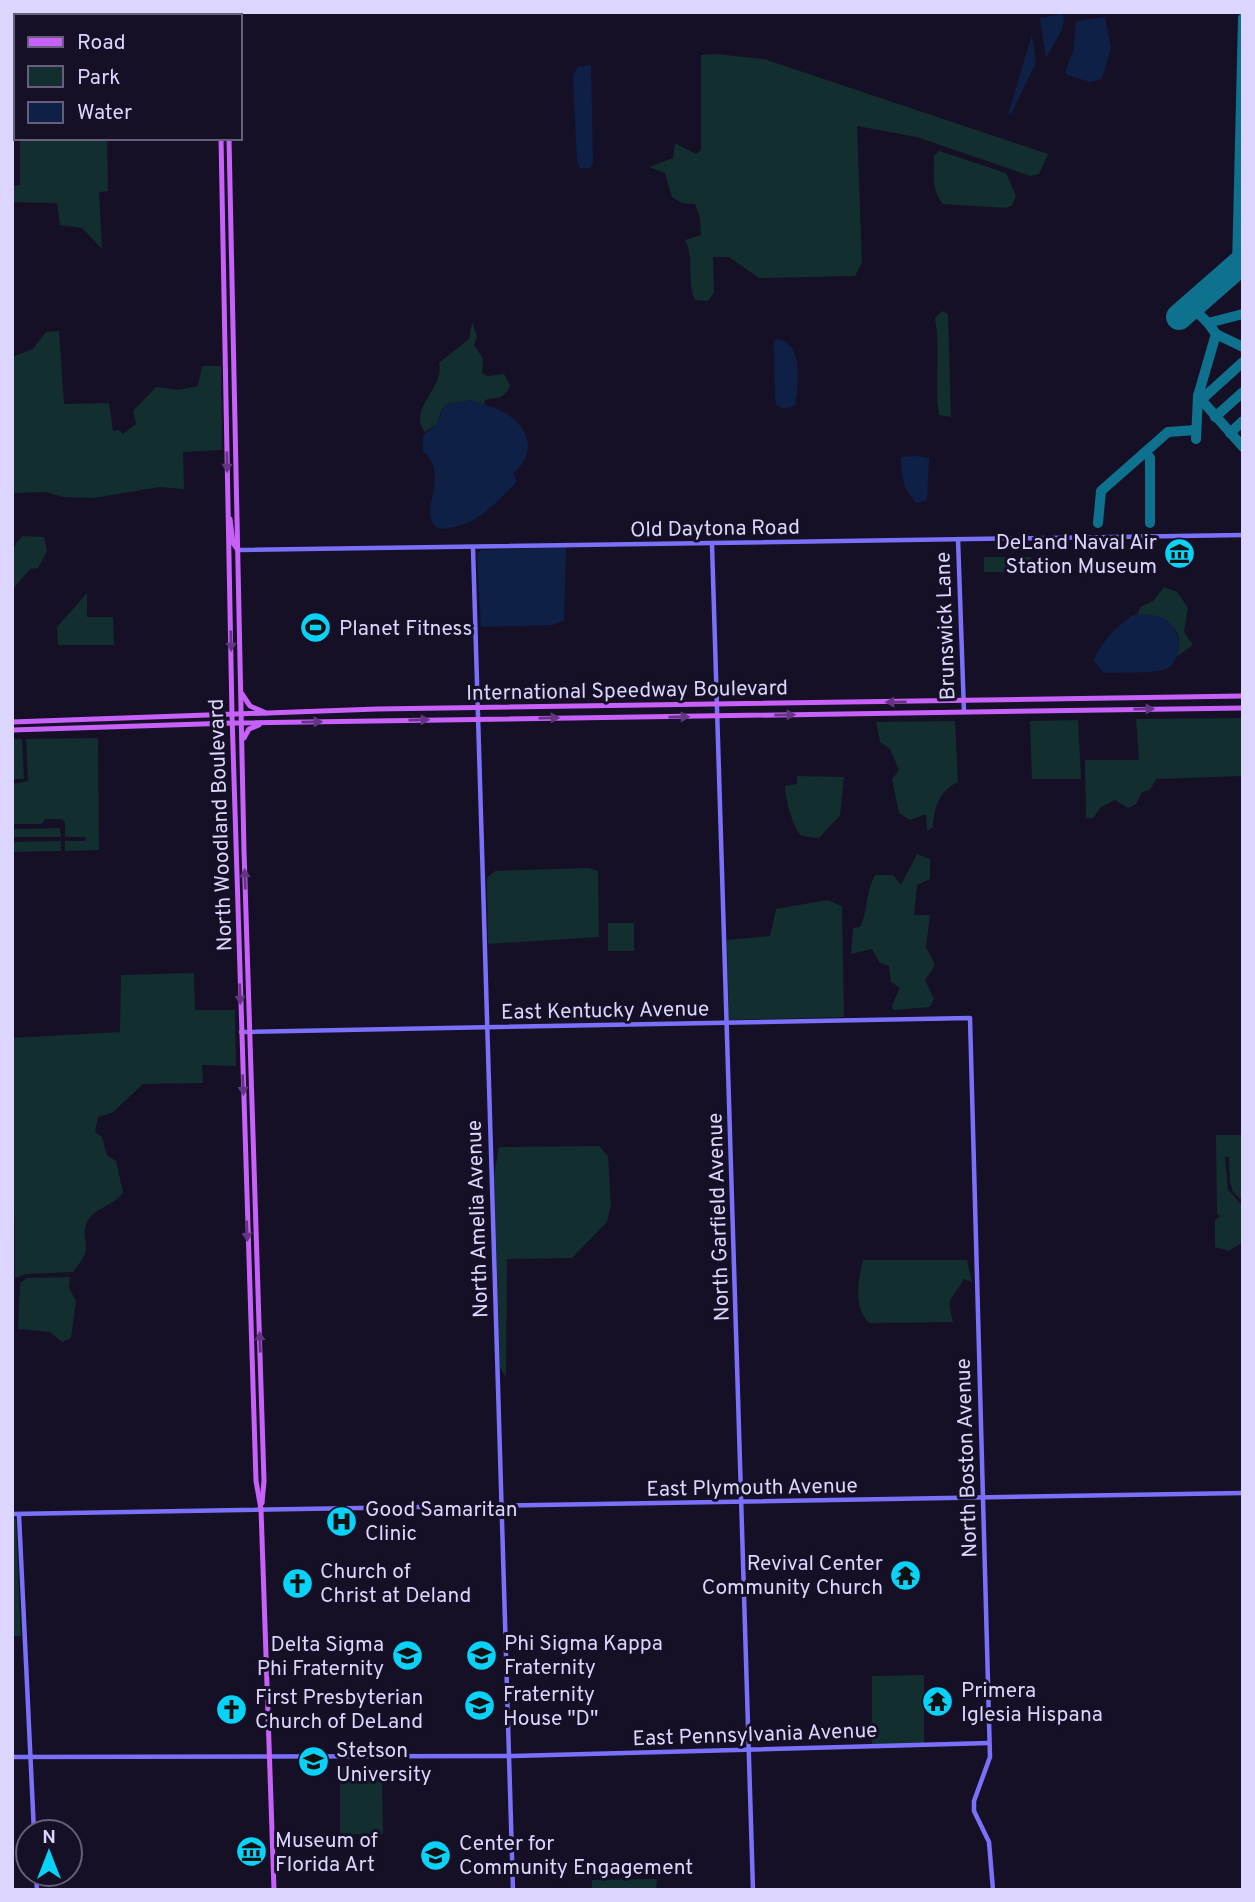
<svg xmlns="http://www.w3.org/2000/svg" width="1255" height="1902" font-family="Overpass,sans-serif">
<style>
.green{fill:#132e2f}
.water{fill:#0e2046}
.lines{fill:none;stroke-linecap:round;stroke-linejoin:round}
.taxiway{stroke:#0e718e;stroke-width:10}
.runway{stroke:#0e718e;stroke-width:26}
.secondary{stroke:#7b70fa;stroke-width:4.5}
.primary{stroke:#c860fa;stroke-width:5}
.oneway{fill:#663485}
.labels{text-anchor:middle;stroke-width:6;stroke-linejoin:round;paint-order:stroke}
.street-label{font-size:21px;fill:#dcd5fe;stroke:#151025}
.poi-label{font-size:21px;fill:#dcd5fe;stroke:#151025;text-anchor:start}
</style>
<rect width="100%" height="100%" fill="#151025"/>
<g class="green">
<polygon points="12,12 214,12 214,16 16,16 16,68 12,68"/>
<path d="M715,54l49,5 284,95 -9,20 -9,2 -113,-39 -60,-11 5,137 -7,13 -96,2 -30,-21h-16l1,36 -6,8 -13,-1c-9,-20 0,-40 -10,-60l16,-5 -1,-17 -5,-14 -13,-1 -10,-6 -7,-24 -16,-6 24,-9 2,-15 21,11 5,-4v-95z"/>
<polygon points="20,138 107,138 108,191 99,192 102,249 82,228 60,225 57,203 12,202 12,186 20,185"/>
<path d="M939,151l67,22 10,23 -4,9 -6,3 -63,-4c-12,-15 -9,-30 -9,-48z"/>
<path d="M942,311l6,3 3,103 -12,-2c-5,-32 2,-64 -4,-97z"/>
<path d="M472,322l5,14 -3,9 9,14 -1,14 6,3 16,-2 6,11c-5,14 -12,12 -25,15l-1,5 -14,-5 -28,9 -5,15 -12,8c-18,-24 20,-43 14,-69l30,-24z"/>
<polygon points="59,331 64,404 109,403 113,431 118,430 123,434 136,424 133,411 156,387 179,390 198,386 202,366 221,366 222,450 183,452 184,489 159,487 94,498 63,497 46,492 12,493 12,357 33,349 46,332"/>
<path d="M23,536l21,1 3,14 -9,17 -8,1 -18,21c0,-17 -5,-43 11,-54z"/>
<polygon points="984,557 1031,557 1032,572 984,572"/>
<path d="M1164,587l13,5 11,16 -4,24 9,13 -18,13c15,-32 -12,-40 -37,-44l2,-7 13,-6z"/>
<polygon points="87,593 87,617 113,617 114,645 58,645 57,627"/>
<polygon points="1243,718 1243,776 1156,779 1150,790 1142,792 1136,804 1128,808 1115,800 1101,807 1093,818 1086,818 1085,760 1139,760 1136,719"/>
<polygon points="1078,720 1081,779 1032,779 1030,721"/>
<path d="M955,721l3,61c-19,9 -24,25 -25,45l-6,4 -1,-17 -16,6 -11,-7 -7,-34 7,-9 -9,-21 -10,-7 -4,-20z"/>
<polygon points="98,738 99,850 65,851 65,841 85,841 86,837 65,837 65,822 61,819 45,819 42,824 12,824 12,784 28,781 26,739"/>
<polygon points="12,739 22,739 24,779 12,779"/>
<path d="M797,776l47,1 -4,38 -21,23c-5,-1 -14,-1 -18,-3 -7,-4 -17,-40 -16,-49l12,-2z"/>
<polygon points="60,828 61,837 12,837 12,829"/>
<polygon points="61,841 61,851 12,852 12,842"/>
<path d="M917,854l13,5v20l-13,6 -3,30h16l-4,32 9,18 -10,15 9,19 -4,8 -37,3 -1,-5 8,-17 -9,-6 -2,-16 -9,-3 -8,-14 -21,5 2,-26 7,-1c9,-17 5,-35 15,-52h18l8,10z"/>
<polygon points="588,868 598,871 599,937 488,944 487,878 495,871"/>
<polygon points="827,900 842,906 844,1017 729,1020 727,940 770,936 776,909"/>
<rect x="608" y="923" width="26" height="28"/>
<path d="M194,973l1,37h40l1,56 -34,-1 1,18 -60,1 -31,29 -14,4 -3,15 7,5 5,18 9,6 7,31c-9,15 -31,15 -37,33 -3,7 0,15 0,23 -1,11 -8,16 -13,24l-46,2 -12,4 -3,-240 108,-6 1,-57z"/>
<polygon points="1216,1135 1243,1135 1243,1201 1233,1192 1230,1182 1229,1157 1225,1157 1228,1190 1243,1206 1243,1242 1229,1251 1215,1247 1215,1220 1221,1216 1217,1214"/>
<polygon points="599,1146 608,1156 611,1205 607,1222 572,1258 507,1259 506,1377 500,1368 494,1175 499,1147"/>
<path d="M863,1260h104l5,22 -8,-3c-13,23 -18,16 -11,43l-84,1c-16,-16 -11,-43 -6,-63z"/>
<polygon points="70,1277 69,1288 76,1301 71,1338 62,1342 50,1332 18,1329 20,1283 27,1278"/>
<polygon points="16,1519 21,1636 12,1636 12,1520"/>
<polygon points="924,1675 924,1744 872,1744 872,1676"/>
<polygon points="340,1768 382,1768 383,1834 340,1834"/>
<polygon points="657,1879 656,1890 592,1890 592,1880"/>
</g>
<g class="water">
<polygon points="1061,14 1064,17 1063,27 1046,58 1040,18"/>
<polygon points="1105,17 1111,48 1102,79 1090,82 1067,75 1065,72 1073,52 1076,21"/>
<polygon points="1032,35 1036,63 1011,114 1008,115"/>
<polygon points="591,65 593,163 590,168 580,168 577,161 573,76 578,67"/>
<path d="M778,339c26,4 20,47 17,66l-11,4 -8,-4 -1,-9 -1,-55z"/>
<path d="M470,400c12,5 26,7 37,14 24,15 29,42 6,59l4,9c-25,23 -39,44 -75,47 -31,-9 12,-55 -19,-77 0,-21 -2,-14 13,-27 4,-5 5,-15 10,-21z"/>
<path d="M917,456l12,2v3l-2,39 -11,3c-13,-16 -15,-25 -15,-46z"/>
<polygon points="566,547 564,620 553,625 481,627 477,554 481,550"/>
<path d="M1136,614c7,0 19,0 27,4 18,8 22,37 5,50 -8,6 -52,4 -64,5l-10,-12c4,-16 28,-41 42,-47z"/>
</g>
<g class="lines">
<g class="taxiway">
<polyline points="1237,266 1243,18"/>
<polyline points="1191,306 1208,323 1243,314"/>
<polyline points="1216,334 1243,347"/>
<polyline points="1198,396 1243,447"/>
<polyline points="1201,400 1243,362"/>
<polyline points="1215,417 1243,392"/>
<polyline points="1230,433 1243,421"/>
<polyline points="1196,439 1198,396 1216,334 1208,323"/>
<polyline points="1145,452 1150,458 1150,523"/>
<polyline points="1098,523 1101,491 1168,432 1196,430"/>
</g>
<polyline class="runway" points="1179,317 1243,261"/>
<g class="secondary">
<polyline points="12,70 16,70"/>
<polyline points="958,539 964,712"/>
<polyline points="712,544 753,1890"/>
<polyline points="473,548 513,1890"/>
<polyline points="238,550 1243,535"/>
<polyline points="241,1032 970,1018 990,1757 974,1801 974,1811 989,1842 993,1890"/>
<polyline points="12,1514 1243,1493"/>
<polyline points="19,1515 34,1832"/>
<polyline points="12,1757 513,1756 989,1743"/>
<polyline points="36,1874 37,1890"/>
</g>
<g class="primary">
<polyline points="218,12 218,16"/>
<polyline points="226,12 226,16"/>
<polyline points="221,138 232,715 256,1481 261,1509 274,1890"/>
<polyline points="229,138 244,851 264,1481 262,1503"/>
<polyline points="230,519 233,543 238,550"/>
<polyline points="242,694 250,706 266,713"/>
<polyline points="12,722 377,709 1243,696"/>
<polyline points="12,730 233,723 1243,708"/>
<polyline points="244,738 249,729 259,725"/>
</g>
</g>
<defs><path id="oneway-solid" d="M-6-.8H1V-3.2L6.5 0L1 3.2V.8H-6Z" transform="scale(1.75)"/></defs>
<g class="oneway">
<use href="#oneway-solid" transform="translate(227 462) rotate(89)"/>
<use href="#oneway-solid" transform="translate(231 641) rotate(89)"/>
<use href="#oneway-solid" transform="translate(896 702) rotate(179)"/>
<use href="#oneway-solid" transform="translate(1144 709) rotate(-1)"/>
<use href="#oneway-solid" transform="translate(785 715) rotate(-1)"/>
<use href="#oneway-solid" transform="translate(679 717) rotate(-1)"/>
<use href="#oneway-solid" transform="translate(549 718) rotate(-1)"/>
<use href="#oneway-solid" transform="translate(419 720) rotate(-1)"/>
<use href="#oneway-solid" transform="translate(312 722) rotate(-1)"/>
<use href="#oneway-solid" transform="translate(245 879) rotate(-92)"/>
<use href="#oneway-solid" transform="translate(240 994) rotate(88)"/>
<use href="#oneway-solid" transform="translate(243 1085) rotate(88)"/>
<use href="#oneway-solid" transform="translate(247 1231) rotate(88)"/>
<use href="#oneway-solid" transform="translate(260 1342) rotate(-92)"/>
</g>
<defs>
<symbol id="museum-disc" viewBox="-11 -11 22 22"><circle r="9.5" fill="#08d2f7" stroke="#151025"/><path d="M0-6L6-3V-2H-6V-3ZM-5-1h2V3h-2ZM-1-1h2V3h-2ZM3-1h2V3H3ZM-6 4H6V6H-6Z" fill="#111"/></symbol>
<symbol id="stadium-disc" viewBox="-11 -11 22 22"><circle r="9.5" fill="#08d2f7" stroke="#151025"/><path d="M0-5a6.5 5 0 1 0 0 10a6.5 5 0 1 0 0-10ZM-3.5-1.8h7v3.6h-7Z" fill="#111"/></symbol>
<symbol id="hospital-disc" viewBox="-11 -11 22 22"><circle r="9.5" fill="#08d2f7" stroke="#151025"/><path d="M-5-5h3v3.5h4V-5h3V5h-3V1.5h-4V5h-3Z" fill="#111"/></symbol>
<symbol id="temple-disc" viewBox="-11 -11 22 22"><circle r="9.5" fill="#08d2f7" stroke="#151025"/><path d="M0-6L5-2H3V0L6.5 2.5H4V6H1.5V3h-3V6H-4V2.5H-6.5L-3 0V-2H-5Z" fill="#111"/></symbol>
<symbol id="church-disc" viewBox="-11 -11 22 22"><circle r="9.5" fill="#08d2f7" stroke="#151025"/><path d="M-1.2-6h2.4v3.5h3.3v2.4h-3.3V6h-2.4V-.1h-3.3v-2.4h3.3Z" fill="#111"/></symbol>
<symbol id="university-disc" viewBox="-11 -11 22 22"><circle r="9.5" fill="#08d2f7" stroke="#151025"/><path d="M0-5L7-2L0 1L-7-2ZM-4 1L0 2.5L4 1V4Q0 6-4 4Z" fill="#111"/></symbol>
</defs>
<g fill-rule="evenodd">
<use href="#museum-disc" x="1162" y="536" width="35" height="35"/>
<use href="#stadium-disc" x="298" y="610" width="35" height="35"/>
<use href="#hospital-disc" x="324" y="1504" width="35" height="35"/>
<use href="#temple-disc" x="888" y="1558" width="35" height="35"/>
<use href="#church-disc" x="280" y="1566" width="35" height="35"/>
<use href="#university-disc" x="464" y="1638" width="35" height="35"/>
<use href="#university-disc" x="390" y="1638" width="35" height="35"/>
<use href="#temple-disc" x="920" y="1684" width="35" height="35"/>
<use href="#university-disc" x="462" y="1688" width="35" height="35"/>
<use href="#church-disc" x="214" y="1692" width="35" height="35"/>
<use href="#university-disc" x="296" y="1744" width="35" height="35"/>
<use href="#museum-disc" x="234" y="1834" width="35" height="35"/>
<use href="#university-disc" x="418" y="1838" width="35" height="35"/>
</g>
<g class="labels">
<g class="street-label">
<text transform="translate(715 528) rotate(-1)" y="7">Old Daytona Road</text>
<text transform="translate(945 626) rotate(-92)" y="7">Brunswick Lane</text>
<text transform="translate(627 690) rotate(-1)" y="7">International Speedway Boulevard</text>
<text transform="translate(220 825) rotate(-92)" y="7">North Woodland Boulevard</text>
<text transform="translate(605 1010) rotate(-1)" y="7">East Kentucky Avenue</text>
<text transform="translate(718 1217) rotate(-92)" y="7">North Garfield Avenue</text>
<text transform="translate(477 1219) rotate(-92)" y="7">North Amelia Avenue</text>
<text transform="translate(966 1458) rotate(-92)" y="7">North Boston Avenue</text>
<text transform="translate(752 1487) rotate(-1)" y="7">East Plymouth Avenue</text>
<text transform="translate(755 1734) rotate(-2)" y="7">East Pennsylvania Avenue</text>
</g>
<g class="poi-label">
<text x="1157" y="549" text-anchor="end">DeLand Naval Air<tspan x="1157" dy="24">Station Museum</tspan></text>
<text x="339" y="635">Planet Fitness</text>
<text x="365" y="1516">Good Samaritan<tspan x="365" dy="24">Clinic</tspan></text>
<text x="883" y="1570" text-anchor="end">Revival Center<tspan x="883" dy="24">Community Church</tspan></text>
<text x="320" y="1578">Church of<tspan x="320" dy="24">Christ at Deland</tspan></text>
<text x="504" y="1650">Phi Sigma Kappa<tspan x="504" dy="24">Fraternity</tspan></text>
<text x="384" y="1651" text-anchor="end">Delta Sigma<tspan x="384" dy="24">Phi Fraternity</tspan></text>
<text x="961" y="1697">Primera<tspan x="961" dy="24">Iglesia Hispana</tspan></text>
<text x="503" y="1701">Fraternity<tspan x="503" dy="24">House "D"</tspan></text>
<text x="255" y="1704">First Presbyterian<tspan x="255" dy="24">Church of DeLand</tspan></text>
<text x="336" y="1757">Stetson<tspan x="336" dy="24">University</tspan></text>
<text x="275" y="1847">Museum of<tspan x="275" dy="24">Florida Art</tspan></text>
<text x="459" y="1850">Center for<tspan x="459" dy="24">Community Engagement</tspan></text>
</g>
</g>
<rect width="1255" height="1902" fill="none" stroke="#dcd5fe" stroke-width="28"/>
<rect x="14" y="14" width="228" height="126" fill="#151025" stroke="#655f7c" stroke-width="2"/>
<rect x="28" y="37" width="35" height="10" fill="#c860fa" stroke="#655f7c" stroke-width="2"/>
<text x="77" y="49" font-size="21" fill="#dcd5fe">Road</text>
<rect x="28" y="66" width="35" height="21" fill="#132e2f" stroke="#655f7c" stroke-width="2"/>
<text x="77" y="84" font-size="21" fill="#dcd5fe">Park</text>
<rect x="28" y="102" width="35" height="21" fill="#0e2046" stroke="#655f7c" stroke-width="2"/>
<text x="77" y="119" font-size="21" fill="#dcd5fe">Water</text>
<g transform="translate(49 1853)"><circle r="33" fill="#151025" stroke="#655f7c" stroke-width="2"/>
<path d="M0-5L12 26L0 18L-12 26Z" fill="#08d2f7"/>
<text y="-10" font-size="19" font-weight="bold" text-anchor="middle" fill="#dcd5fe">N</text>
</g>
</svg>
